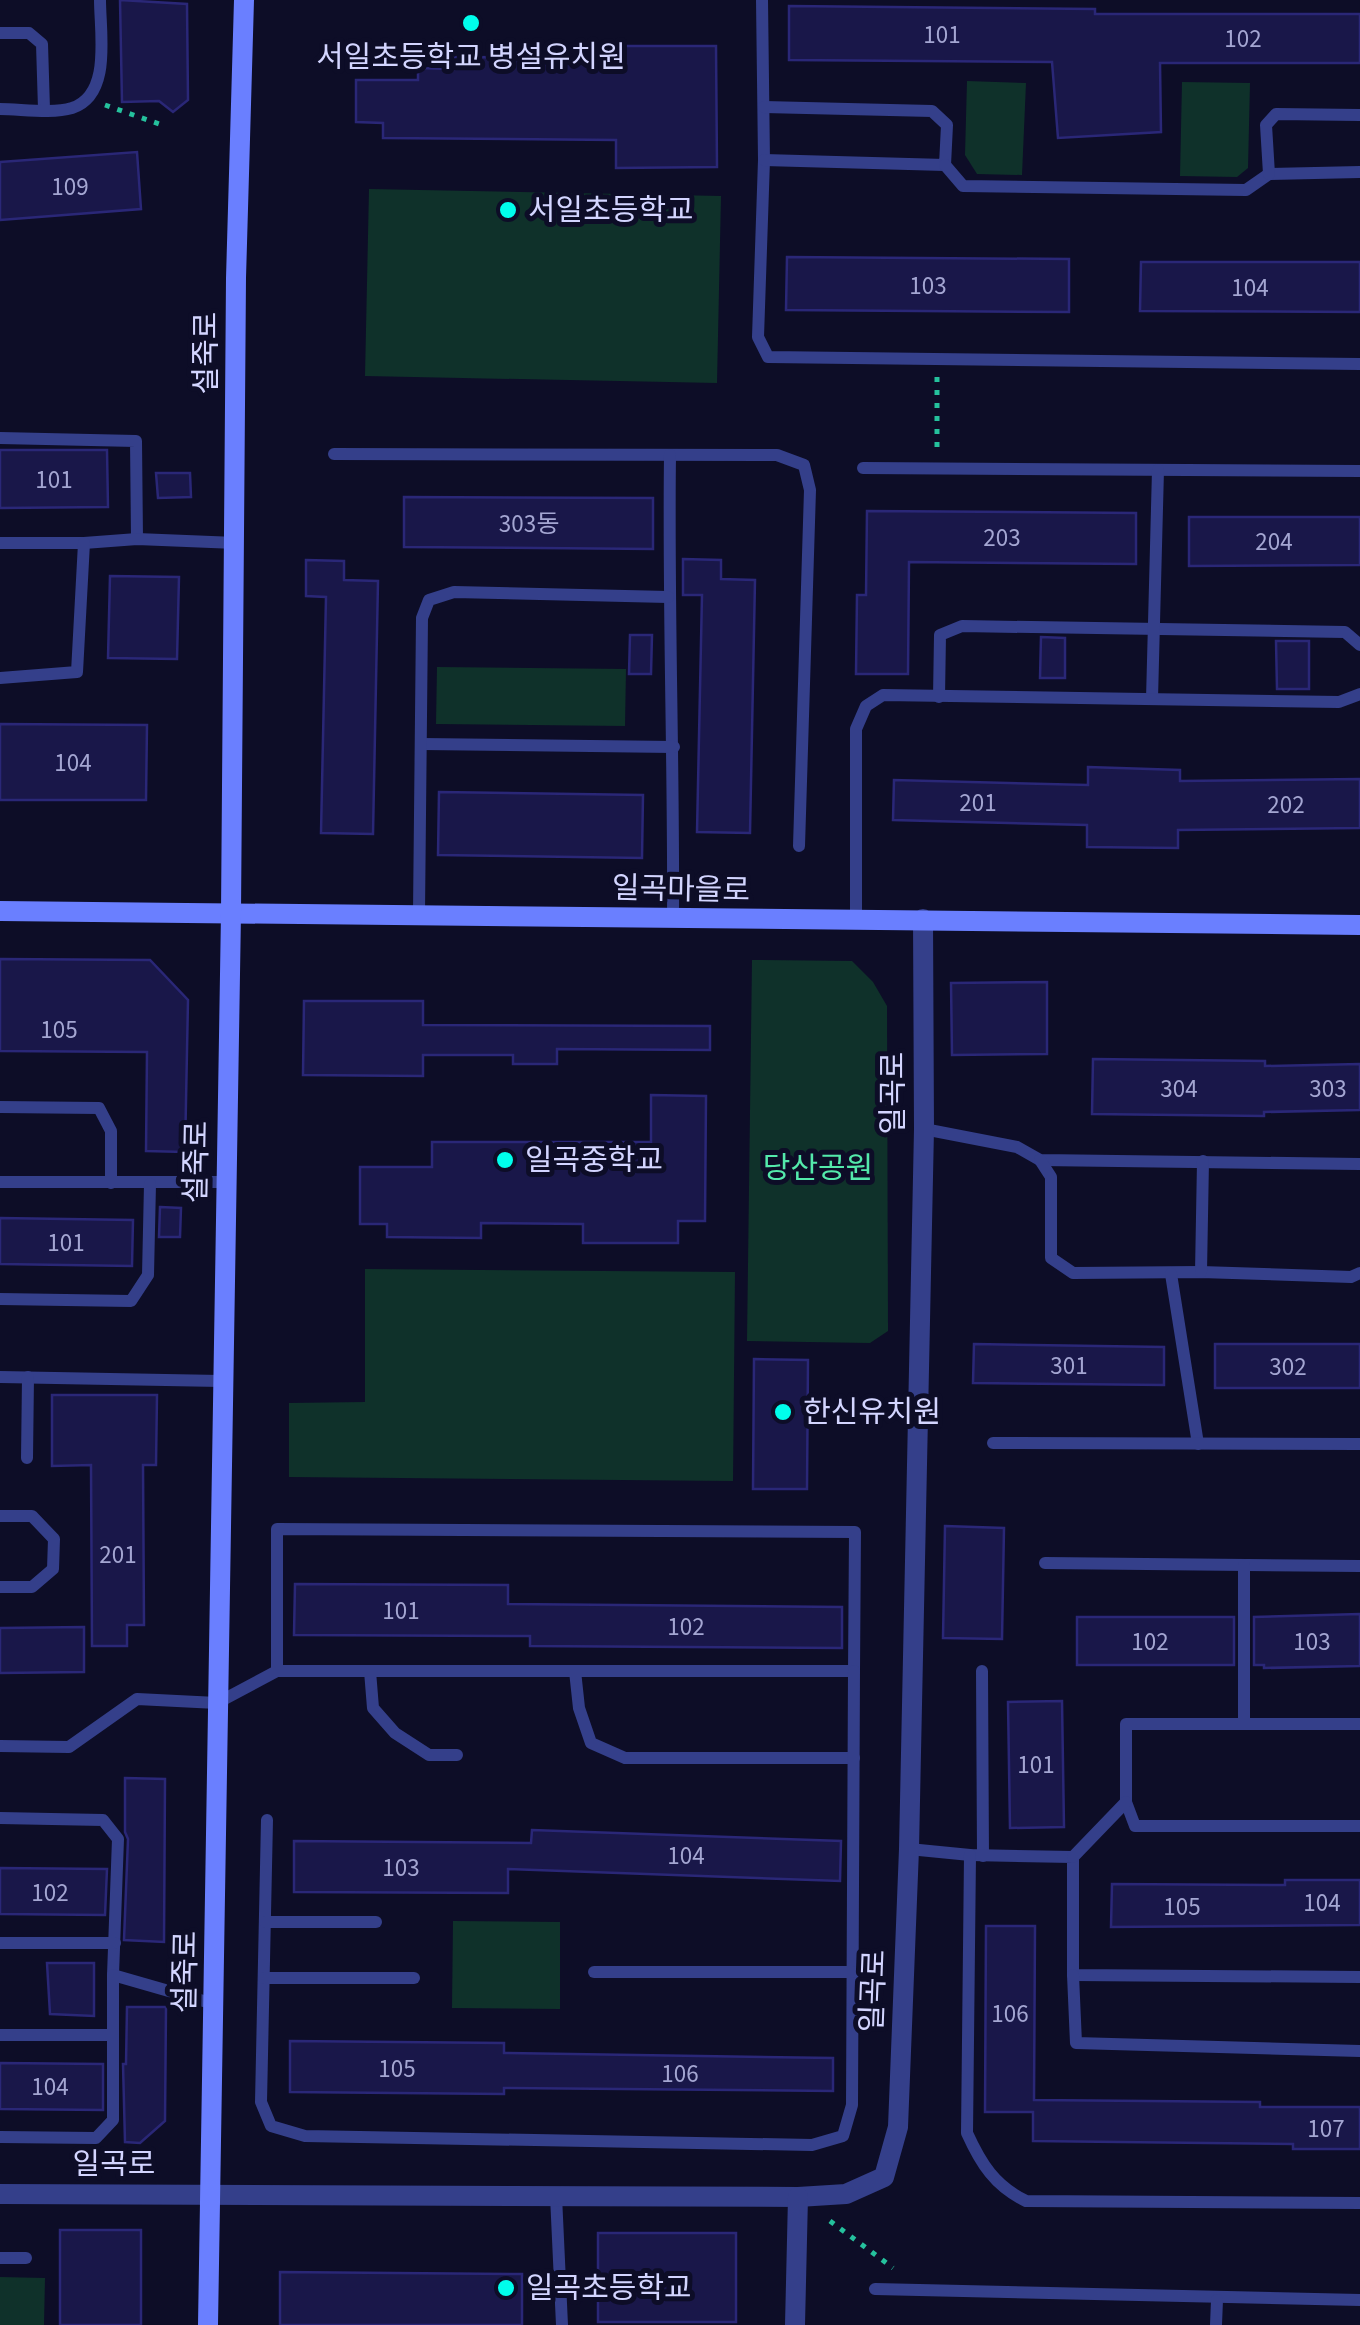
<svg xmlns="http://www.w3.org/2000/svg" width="1360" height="2325" font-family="'Source Sans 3','Noto Sans KR',sans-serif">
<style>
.green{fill:#0f312a}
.building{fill:#191749;stroke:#2a2777;stroke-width:2.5}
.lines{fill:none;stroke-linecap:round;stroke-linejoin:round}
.path{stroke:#25c19d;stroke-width:5;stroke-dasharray:5 8;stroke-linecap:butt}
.lane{stroke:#343f8a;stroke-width:12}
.street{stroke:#343f8a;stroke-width:20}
.secondary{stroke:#6a7fff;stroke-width:20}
.poi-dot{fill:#00feec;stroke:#0d0d27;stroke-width:4}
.labels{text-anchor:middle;stroke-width:10;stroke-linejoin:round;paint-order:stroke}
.number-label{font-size:25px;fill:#a4a6d2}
.poi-label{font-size:30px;fill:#d3d5ff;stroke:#0d0d27;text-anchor:start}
.street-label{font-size:30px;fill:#d3d5ff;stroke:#0d0d27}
.park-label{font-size:30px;fill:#54e9ab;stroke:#0d0d27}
</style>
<rect width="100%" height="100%" fill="#0d0d27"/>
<g class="green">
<polygon points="967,81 1026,83 1022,175 977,174 965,155"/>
<polygon points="1182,82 1250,83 1248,168 1237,177 1180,176"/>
<polygon points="369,189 721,196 717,383 365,376"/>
<polygon points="437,667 626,669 625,726 436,724"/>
<polygon points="752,960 852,961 873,982 887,1006 888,1331 870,1343 747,1341"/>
<polygon points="365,1269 735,1272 733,1481 289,1477 289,1403 365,1402"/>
<polygon points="453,1921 560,1922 560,2009 452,2008"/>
<polygon points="0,2277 45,2278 44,2325 0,2325"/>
</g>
<g class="building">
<polygon points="120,0 187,4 188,100 173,112 159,101 122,102"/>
<polygon points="789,6 1095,9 1095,14 1360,14 1360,63 1160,63 1161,132 1058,138 1052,62 789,60"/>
<polygon points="615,46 716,46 717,167 616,168 616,140 383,138 383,123 356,122 356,80 418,80 418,68 450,69 450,57 616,58"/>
<polygon points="137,152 141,209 0,220 0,162"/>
<polygon points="787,257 1069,259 1069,312 786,310"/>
<polygon points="1141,262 1360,262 1360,312 1140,311"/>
<polygon points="0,450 107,450 108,507 0,508"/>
<polygon points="156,473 190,473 191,497 158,498"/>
<polygon points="404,497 653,498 653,549 404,547"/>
<polygon points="867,511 1136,513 1136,564 909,562 908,674 856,674 857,595 866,595"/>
<polygon points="1189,517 1360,517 1360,565 1189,566"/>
<polygon points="683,559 721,560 721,579 755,580 750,833 697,832 702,595 683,595"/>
<polygon points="306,560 344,561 344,580 378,581 373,834 321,833 326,597 306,596"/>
<polygon points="110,576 179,577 177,659 108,658"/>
<polygon points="630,635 652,635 651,674 629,674"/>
<polygon points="1041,637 1065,638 1065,678 1040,678"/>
<polygon points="1276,641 1309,641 1309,689 1277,689"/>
<polygon points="0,724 147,725 146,800 0,800"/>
<polygon points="1088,767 1180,770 1180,781 1360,779 1360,828 1178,830 1178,848 1087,847 1087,825 893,820 894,780 1088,785"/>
<polygon points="439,792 643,795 642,858 438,855"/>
<polygon points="0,959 150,960 188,1000 185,1152 146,1151 147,1052 0,1051"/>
<polygon points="1047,982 1047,1054 952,1055 951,983"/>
<polygon points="304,1001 423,1001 423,1025 710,1026 710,1050 557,1049 557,1064 513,1064 513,1055 423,1055 423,1076 303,1075"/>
<polygon points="1093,1059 1265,1061 1265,1066 1360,1064 1360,1110 1264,1112 1264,1116 1092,1114"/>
<polygon points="651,1095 706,1096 705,1221 678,1221 678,1243 583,1243 583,1224 481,1223 481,1238 387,1237 387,1224 360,1224 360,1167 432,1167 432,1142 651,1142"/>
<polygon points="160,1207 181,1208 180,1237 159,1237"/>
<polygon points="0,1218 133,1220 132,1266 0,1264"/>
<polygon points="974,1344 1164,1347 1164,1385 973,1383"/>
<rect x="1215" y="1344" width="145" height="44"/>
<polygon points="754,1359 808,1360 807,1489 753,1489"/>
<polygon points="52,1395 157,1395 156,1465 143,1465 144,1625 127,1625 127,1646 92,1646 91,1465 52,1466"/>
<polygon points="945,1526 1004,1528 1002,1639 943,1638"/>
<polygon points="295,1584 508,1585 508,1604 842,1607 842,1648 530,1646 530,1636 294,1635"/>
<polygon points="1360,1614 1360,1666 1264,1668 1264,1665 1254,1665 1254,1617"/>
<rect x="1077" y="1617" width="157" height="48"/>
<polygon points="84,1627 84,1672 0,1673 0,1628"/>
<polygon points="1062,1701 1064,1827 1010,1828 1008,1702"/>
<polygon points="125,1778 165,1779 164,1942 124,1940 128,1839 125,1832"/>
<polygon points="532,1830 841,1841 840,1881 508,1869 508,1893 294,1892 294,1841 531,1843"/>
<polygon points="0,1868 107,1869 105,1915 0,1914"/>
<polygon points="1285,1880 1360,1880 1360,1925 1111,1927 1112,1884 1285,1885"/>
<polygon points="986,1926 1035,1926 1034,2100 1260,2102 1260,2107 1360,2107 1360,2149 1293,2149 1293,2144 1033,2141 1033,2112 985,2112"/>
<polygon points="47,1963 94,1963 94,2016 50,2014"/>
<polygon points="127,2007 166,2007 165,2121 140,2143 125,2142 123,2064 126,2064"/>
<polygon points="290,2041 504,2043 504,2053 833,2058 833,2091 504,2088 504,2094 290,2092"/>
<polygon points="0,2063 103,2064 103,2110 0,2109"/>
<rect x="60" y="2230" width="81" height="95"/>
<rect x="598" y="2233" width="138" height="89"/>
<polygon points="280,2272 522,2274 522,2325 280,2325"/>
</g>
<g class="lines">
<g class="path">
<polyline points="105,105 165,126"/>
<polyline points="937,377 937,451"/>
<polyline points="830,2221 893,2268"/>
</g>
<g class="lane">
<polyline points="762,0 764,160 758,337 768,357 1360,364"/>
<polyline points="0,33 29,33 42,44 44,109"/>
<polyline points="764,107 932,111 947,125 945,165 764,160"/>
<path d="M0,109c21,0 52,5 72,-1 40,-13 28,-75 28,-108"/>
<polyline points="945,165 963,186 1246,190 1269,174 1360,172"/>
<polyline points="1269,174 1266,125 1276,114 1360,115"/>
<polyline points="0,438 136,441 137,539"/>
<polyline points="334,454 777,455 804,465 810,490 799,846"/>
<path d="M670,455c-2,155 4,309 3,464"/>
<polyline points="863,468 1360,471"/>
<polyline points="0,543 84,543 137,539 236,543"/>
<polyline points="0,678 77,672 84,543"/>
<polyline points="939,697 940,635 962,626 1345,632 1360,645"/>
<polyline points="1152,699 1158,470"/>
<polyline points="422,744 674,747"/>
<polyline points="419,913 422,618 429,600 454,592 668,597"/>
<polyline points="856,920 856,729 866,706 883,695 1339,702 1360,694"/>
<polyline points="0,1107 99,1108 111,1131 111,1183"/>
<polyline points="924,1129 1017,1147 1040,1160 1360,1164"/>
<polyline points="1040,1160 1051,1177 1051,1258 1073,1273 1201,1272 1351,1277 1360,1273"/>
<polyline points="0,1182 226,1182"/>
<polyline points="1201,1272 1203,1161"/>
<polyline points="1171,1274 1198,1444"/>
<polyline points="0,1299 131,1301 148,1275 150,1184"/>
<polyline points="0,1377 221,1381"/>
<polyline points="993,1443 1360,1444"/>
<polyline points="27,1458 28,1377"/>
<polyline points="0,1516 32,1516 54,1539 53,1569 32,1587 0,1587"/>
<polyline points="1045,1563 1360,1566"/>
<polyline points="1244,1565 1244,1724"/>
<polyline points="370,1671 373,1708 395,1733 429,1755 457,1755"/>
<polyline points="575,1671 579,1708 591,1743 625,1758 854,1758"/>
<polyline points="982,1671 983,1856"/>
<polyline points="1360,1724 1126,1724 1126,1802 1135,1826 1360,1826"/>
<polyline points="0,1746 69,1747 137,1699 217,1703 277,1671 854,1671 855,1532 277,1529 277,1671"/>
<polyline points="0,1818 103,1820 118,1839 113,1975"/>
<polyline points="267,1820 261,2102 271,2126 305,2136 812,2145 843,2136 852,2105 854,1671"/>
<polyline points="909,1849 970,1855 1073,1857 1073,1975 1360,1977"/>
<path d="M970,1855l-3,278c14,31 28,53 59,68l334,2"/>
<polyline points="1073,1857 1126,1802"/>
<polyline points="265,1922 376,1922"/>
<polyline points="0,1943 115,1943"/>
<polyline points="594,1972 853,1972"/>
<polyline points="1073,1975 1076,2043 1360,2051"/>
<polyline points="264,1978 414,1978"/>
<polyline points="0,2035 113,2035"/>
<polyline points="0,2137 96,2138 113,2120 113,1975 214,2004"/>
<polyline points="556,2196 562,2325"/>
<polyline points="0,2258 26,2258"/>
<polyline points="875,2289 1360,2300"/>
<polyline points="1216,2325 1217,2300"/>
</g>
<g class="street">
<polyline points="0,2194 798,2197 846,2194 884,2177 898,2127 909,1849 924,1129 923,919"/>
<polyline points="795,2325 798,2197"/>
</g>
<g class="secondary">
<polyline points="0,911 1360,925"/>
<polyline points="208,2325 231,913 236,278 244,0"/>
</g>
</g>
<g class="poi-dot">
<circle cx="471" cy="23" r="10"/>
<circle cx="508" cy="210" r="10"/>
<circle cx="505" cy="1160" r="10"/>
<circle cx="783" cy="1412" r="10"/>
<circle cx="506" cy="2288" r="10"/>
</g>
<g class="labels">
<g class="number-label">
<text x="942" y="43">101</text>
<text x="1243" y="47">102</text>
<text x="70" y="195">109</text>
<text x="928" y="294">103</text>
<text x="1250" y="296">104</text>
<text x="54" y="488">101</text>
<text x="529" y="532">303동</text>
<text x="1002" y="546">203</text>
<text x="1274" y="550">204</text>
<text x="73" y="771">104</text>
<text x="978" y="811">201</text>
<text x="1286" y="813">202</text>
<text x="59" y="1038">105</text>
<text x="1179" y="1097">304</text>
<text x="1328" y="1097">303</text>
<text x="66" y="1251">101</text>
<text x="1069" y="1374">301</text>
<text x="1288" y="1375">302</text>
<text x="118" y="1563">201</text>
<text x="401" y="1619">101</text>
<text x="686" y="1635">102</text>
<text x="1150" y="1650">102</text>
<text x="1312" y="1650">103</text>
<text x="1036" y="1773">101</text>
<text x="686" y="1864">104</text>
<text x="401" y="1876">103</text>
<text x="50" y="1901">102</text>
<text x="1322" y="1911">104</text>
<text x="1182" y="1915">105</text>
<text x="1010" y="2022">106</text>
<text x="397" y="2077">105</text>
<text x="680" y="2082">106</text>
<text x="50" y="2095">104</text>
<text x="1326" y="2137">107</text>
</g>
<g class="poi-label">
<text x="471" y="67" text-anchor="middle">서일초등학교 병설유치원</text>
<text x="528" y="220">서일초등학교</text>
<text x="525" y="1170">일곡중학교</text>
<text x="803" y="1422">한신유치원</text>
<text x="526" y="2298">일곡초등학교</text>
</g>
<g class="street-label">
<text transform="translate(206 353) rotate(-90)" y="10">설죽로</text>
<text transform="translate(681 889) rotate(1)" y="10">일곡마을로</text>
<text transform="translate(893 1093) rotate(-90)" y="10">일곡로</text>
<text transform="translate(196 1162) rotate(-89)" y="10">설죽로</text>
<text transform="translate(185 1972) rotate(-89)" y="10">설죽로</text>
<text transform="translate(873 1991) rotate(-88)" y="10">일곡로</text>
<text x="114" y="2174">일곡로</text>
</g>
<g class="park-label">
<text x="818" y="1178">당산공원</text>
</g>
</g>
</svg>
